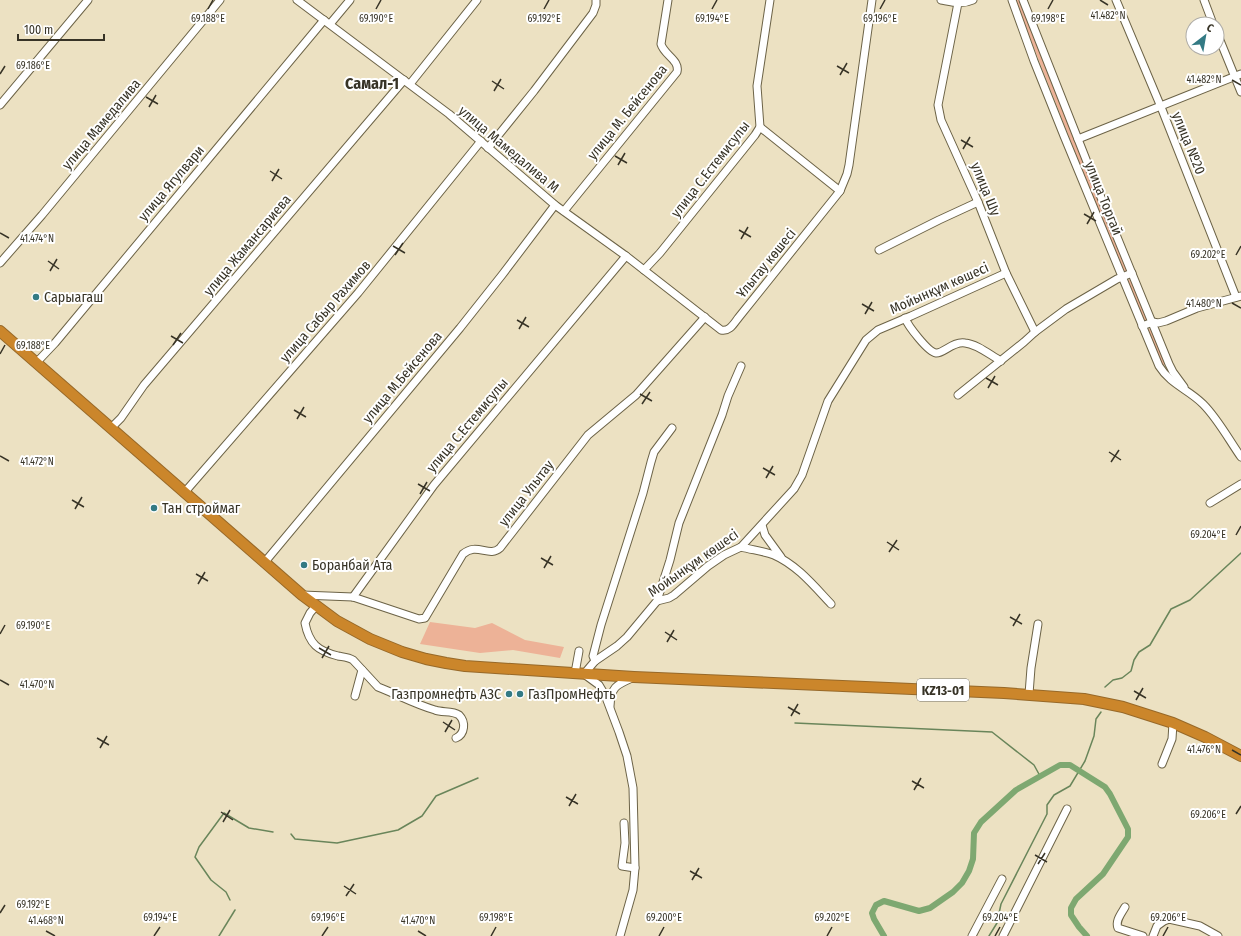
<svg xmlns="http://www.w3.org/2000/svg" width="1241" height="936" font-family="'Fira Sans Condensed',sans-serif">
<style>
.green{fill:#edb297}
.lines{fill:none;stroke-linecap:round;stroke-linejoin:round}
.stream{stroke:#69855a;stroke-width:1.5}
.canal{stroke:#7ea871;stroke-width:6}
.minor-casing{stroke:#6c6347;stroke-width:9}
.highway-casing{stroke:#976929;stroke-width:12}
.minor{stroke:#fff;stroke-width:7}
.highway{stroke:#cb862b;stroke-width:10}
.ticks{fill:none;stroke:#373326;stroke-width:1.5}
.poi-dot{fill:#337a84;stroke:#fff;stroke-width:1.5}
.labels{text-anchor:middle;stroke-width:4;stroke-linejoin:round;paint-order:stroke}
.shield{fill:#fff;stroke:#737067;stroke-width:1}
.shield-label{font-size:13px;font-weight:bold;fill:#373326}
.street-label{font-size:14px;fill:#373326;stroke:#fff}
.poi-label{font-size:14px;fill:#373326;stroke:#fff;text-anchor:start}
.quarter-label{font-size:16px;font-weight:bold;fill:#373326;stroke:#fff}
.ticks-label{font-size:10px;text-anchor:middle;fill:#373326;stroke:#fff;stroke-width:4;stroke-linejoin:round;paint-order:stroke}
</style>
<rect width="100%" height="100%" fill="#ece1c2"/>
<g class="green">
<polygon points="1015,0 1019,0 1128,271 1123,273"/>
<polygon points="1131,279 1149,321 1145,322 1126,281"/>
<polygon points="1151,328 1166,363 1163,366 1148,330"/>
<polygon points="430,622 475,628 492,623 525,640 564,647 560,658 513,650 480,653 420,644"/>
</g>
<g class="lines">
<g class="stream">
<polyline points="1105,687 1113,680 1122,678 1131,671 1134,660 1139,652 1150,645 1171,609 1190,600 1241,553"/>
<polyline points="795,723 992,732 1034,765 1040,776"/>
<polyline points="291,834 295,839 337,843 398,830 422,816 436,796 478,778"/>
<polyline points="230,900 226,892 211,880 195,857 199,847 224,813 249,828 273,832"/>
<polyline points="219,936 235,910"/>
<polyline points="989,936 997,923 1001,904 1047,814 1047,805 1054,795 1070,786 1085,761 1094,736 1096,719 1101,712"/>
</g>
<polyline class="canal" points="884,936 874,919 872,913 876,905 884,901 919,911 930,908 953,892 962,883 969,871 973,859 974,833 981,822 1016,790 1060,765 1070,765 1105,787 1110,794 1128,829 1128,837 1103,874 1076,899 1071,908 1071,915 1079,927 1087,936"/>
<defs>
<g id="minor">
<path d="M297,0l152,114 106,91 71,51 95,74c9,2 13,-7 18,-13l101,-126 7,-17 2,-9 23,-165"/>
<path d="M941,0c11,2 21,5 32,0"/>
<path d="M1012,0l22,61 30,75 95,230c12,19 29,23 44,38 15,15 26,36 38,53"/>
<polyline points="1023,0 1106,210 1169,364 1173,372 1184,387"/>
<polyline points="1116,0 1161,107 1236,297"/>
<polyline points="1204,0 1213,24"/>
<polyline points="958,3 938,105 941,120 978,202 1006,273 1035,332"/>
<polyline points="330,24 350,0"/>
<polyline points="1217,33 1241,92"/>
<polyline points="410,84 477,0"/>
<polyline points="0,105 88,0"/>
<polyline points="760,127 840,191"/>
<polyline points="1078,139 1241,74"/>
<polyline points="488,148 534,91 593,13 596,5 596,0"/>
<path d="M564,211l113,-139c3,-12 -13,-17 -16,-28l7,-44"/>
<polyline points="879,250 939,220 978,202"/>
<polyline points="0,263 42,215 220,0"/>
<polyline points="644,270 660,253 755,135 760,127 757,86 770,0"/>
<path d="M905,318c3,8 23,34 31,35 7,1 17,-12 29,-10 12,1 25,12 36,18"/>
<polyline points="1142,326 1153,322 1158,323 1166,321 1197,308 1241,296"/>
<polyline points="37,362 55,343 324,20"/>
<polyline points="958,395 1024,342 1035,332 1066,309 1117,279 1132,273"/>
<polyline points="111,428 121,418 144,385 404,80"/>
<polyline points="184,493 358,293 481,141"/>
<polyline points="1210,503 1241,484"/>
<polyline points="762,525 765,535 781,557"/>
<path d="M741,547c11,3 23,4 33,8 23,10 40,31 57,49"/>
<polyline points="264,563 460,328 502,275 555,205"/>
<path d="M302,595l51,2 66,22 6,-1 38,-64c14,-12 26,4 37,-6l88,-113 48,-40 69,-78"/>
<polyline points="353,597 434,485 626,256"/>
<polyline points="657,601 669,598 674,595 708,566 724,555 741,547 794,489 802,475 828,401 866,340 878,330 911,316 1006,273"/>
<path d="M316,606l-6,7 -5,10c4,21 13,28 33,33 5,1 10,1 15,4l25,27 5,2c17,7 34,16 52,21 7,3 17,0 24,5 7,7 6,19 -3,23"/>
<polyline points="595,661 593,656 601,625 643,493 651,462 654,452 672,428"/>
<polyline points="575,673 579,651"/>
<polyline points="1029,694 1031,668 1038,624"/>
<polyline points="355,696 362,670"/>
<path d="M610,706c1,-19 6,-21 22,-28"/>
<polyline points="1162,764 1172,739 1173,723"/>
<polyline points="624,823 625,843 622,866 635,868"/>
<path d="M1125,907c-4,7 -10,14 -7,21l25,8"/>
<polyline points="620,936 633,890 635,868 633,788 627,756 619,732 605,695 599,685 584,674 595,661 617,646 627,637 657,601 670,560 679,523 722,415 728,396 741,366"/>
<polyline points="972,936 1002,879"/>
<polyline points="1003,936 1067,809"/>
<polyline points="1153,936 1157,926 1164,921 1169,919 1200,926 1218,936"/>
</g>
<polyline id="highway" points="0,331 302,595 337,621 370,639 402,652 426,659 446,663 465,666 634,677 1004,693 1084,699 1123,707 1173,723 1205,737 1241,756"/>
</defs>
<use href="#minor" class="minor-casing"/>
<use href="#highway" class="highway-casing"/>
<use href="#minor" class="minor"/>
<use href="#highway" class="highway"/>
</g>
<path class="ticks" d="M1100,0l8,5M208,9l5,-9M376,9l5,-9M544,9l5,-9M712,9l5,-9M880,9l5,-9M1048,9l5,-9M837,66l12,7M0,74l5,-8M840,75l7,-12M1232,80l9,5M492,81l12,8M494,91l7,-12M146,97l12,7M149,107l7,-12M961,140l12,7M963,149l7,-12M615,156l12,7M618,165l7,-12M270,171l12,8M272,181l7,-12M1084,214l12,7M1087,224l7,-12M739,230l12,7M0,233l9,5M741,239l7,-12M393,246l12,7M395,255l8,-12M1236,255l5,-9M48,261l11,8M50,271l7,-12M1232,303l9,5M862,304l12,7M865,314l7,-12M517,320l12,7M519,329l7,-12M171,336l12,7M173,345l8,-12M0,354l5,-9M986,378l12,7M988,388l7,-12M640,394l12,7M642,404l8,-12M294,410l12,7M297,419l7,-12M1109,452l12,8M0,456l9,5M1111,462l8,-12M763,468l12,7M766,478l7,-12M418,484l12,7M420,494l7,-12M72,500l12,7M75,509l7,-12M1236,535l5,-9M887,542l12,8M889,552l8,-12M541,558l12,7M544,568l7,-12M196,574l12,7M198,584l7,-12M1010,617l12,7M1013,626l7,-12M665,632l12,8M0,634l5,-9M667,642l7,-12M319,648l12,7M322,658l7,-12M0,680l9,5M1134,691l12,7M1136,700l7,-12M788,707l12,7M791,716l7,-12M443,722l12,8M445,732l7,-12M97,738l12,7M100,748l7,-12M1232,750l9,5M912,781l12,7M914,790l7,-12M566,797l12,7M569,806l7,-12M221,812l12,8M1236,814l5,-8M223,822l7,-12M1035,855l12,7M1038,864l7,-11M690,871l12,7M692,880l7,-12M344,886l12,8M346,896l8,-12M0,913l5,-8M46,931l9,5M418,931l8,5M154,936l6,-9M322,936l6,-9M491,936l5,-9M659,936l5,-9M827,936l5,-9M995,936l5,-9M1163,936l5,-9"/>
<g class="poi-dot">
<circle cx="36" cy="297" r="4"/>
<circle cx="154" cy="508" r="4"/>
<circle cx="304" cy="565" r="4"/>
<circle cx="509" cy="694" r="4"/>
<circle cx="520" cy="694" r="4"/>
</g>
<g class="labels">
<rect class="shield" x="917" y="679" width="52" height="22" rx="3"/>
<g class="shield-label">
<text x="943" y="695">KZ13-01</text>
</g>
<g class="street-label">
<text transform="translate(627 112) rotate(-51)" y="5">улица М. Бейсенова</text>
<text transform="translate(101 124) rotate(-50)" y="5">улица Мамедалива</text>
<text transform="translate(1189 143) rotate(68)" y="5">улица №20</text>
<text transform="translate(509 149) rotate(40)" y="5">улица Мамедалива М</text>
<text transform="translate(710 169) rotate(-52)" y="5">улица С.Естемисулы</text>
<text transform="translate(171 183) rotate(-50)" y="5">улица Ягулвари</text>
<text transform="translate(986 189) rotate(68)" y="5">улица Шу</text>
<text transform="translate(1104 198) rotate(68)" y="5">улица Торгай</text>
<text transform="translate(247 245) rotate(-50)" y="5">улица Жамансариева</text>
<text transform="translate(766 263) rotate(-51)" y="5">Ұлытау көшесі</text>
<text transform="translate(939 288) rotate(-24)" y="5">Мойынқұм көшесі</text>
<text transform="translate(325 311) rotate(-49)" y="5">улица Сабыр Рахимов</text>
<text transform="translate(402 377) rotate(-50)" y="5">улица М.Бейсенова</text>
<text transform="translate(467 425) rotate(-50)" y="5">улица С.Естемисулы</text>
<text transform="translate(526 493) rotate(-52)" y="5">улица Улытау</text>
<text transform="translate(693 563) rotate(-35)" y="5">Мойынқұм көшесі</text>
</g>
<g class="poi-label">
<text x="44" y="302">Сарыагаш</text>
<text x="162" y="513">Тан строймаг</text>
<text x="312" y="570">Боранбай Ата</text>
<text x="501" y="699" text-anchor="end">Газпромнефть АЗС</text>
<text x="528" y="699">ГазПромНефть</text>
</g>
<g class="quarter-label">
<text x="372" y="89">Самал-1</text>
</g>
</g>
<g class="ticks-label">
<text x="1108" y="19">41.482°N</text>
<text x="880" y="22">69.196°E</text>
<text x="1048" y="22">69.198°E</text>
<text x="208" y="22">69.188°E</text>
<text x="376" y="22">69.190°E</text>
<text x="544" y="22">69.192°E</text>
<text x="712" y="22">69.194°E</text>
<text x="33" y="69">69.186°E</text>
<text x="1204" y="83">41.482°N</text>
<text x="37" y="242">41.474°N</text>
<text x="1208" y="258">69.202°E</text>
<text x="1204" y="307">41.480°N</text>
<text x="33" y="349">69.188°E</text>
<text x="37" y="465">41.472°N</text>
<text x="1208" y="538">69.204°E</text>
<text x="33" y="629">69.190°E</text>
<text x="37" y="688">41.470°N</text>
<text x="1204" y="753">41.476°N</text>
<text x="1208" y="818">69.206°E</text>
<text x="33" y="908">69.192°E</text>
<text x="160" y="921">69.194°E</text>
<text x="328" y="921">69.196°E</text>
<text x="496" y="921">69.198°E</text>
<text x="664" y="921">69.200°E</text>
<text x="832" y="921">69.202°E</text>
<text x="1000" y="921">69.204°E</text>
<text x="1168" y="921">69.206°E</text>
<text x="46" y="924">41.468°N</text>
<text x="418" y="924">41.470°N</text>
</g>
<g transform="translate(1205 36) rotate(31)"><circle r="19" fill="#ffffff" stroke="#afada8"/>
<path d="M0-3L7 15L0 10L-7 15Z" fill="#337a84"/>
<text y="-6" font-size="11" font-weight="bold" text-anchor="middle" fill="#373326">С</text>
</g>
<path d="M18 34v6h86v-6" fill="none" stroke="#373326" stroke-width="2"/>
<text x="24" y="34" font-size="12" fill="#373326" stroke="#ffffff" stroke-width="3" paint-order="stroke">100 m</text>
</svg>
